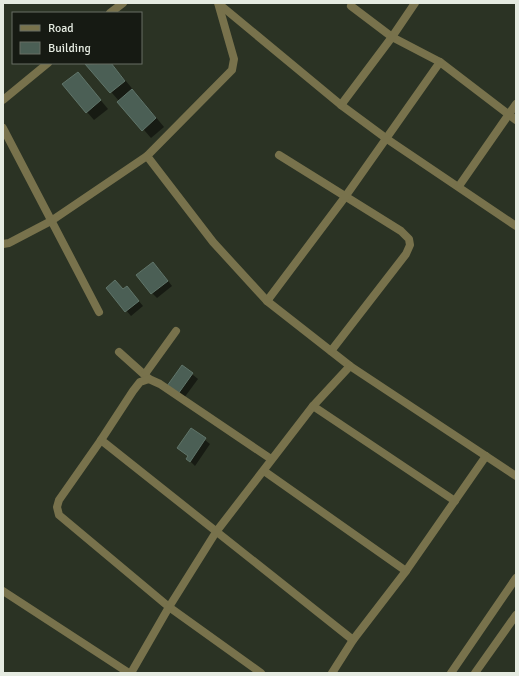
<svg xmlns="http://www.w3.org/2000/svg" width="519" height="676" font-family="Signika,sans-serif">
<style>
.shadow{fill:#0007}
.building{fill:#4b5f55;stroke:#60756a}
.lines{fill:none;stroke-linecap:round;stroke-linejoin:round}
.minor{stroke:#78724c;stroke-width:8}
.tertiary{stroke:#78724c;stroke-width:8}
</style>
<rect width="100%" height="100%" fill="#2b3324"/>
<g class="shadow">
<polygon points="111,63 164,127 151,138 87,64"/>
<polygon points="78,73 108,109 94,120 87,112"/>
<polygon points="158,268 172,286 157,298 152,293"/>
<polygon points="115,281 124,290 132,293 143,306 131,316 107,288"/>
<polygon points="182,366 198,379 184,398 173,391"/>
<polygon points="191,429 210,444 195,466 188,459 189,457 178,448"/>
</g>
<g class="building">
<polygon points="111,63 125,81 110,93 85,64"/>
<polygon points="78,72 101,100 86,113 62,84"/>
<polygon points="132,89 156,118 142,131 117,102"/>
<polygon points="153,262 168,281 151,294 136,275"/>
<polygon points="115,280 123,289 127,286 139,301 125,312 106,288"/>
<polygon points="182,365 193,373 178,394 167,386"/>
<polygon points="191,428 206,438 190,462 186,459 188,456 177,448"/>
</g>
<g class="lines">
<g class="minor">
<polyline points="218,3 234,59 232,70 147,156 213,242 267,301 350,366 516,476"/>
<polyline points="219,4 341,105 387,139 516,226"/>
<polyline points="351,6 392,37 440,62 516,120"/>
<polyline points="110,13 123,3"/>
<polyline points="3,100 48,63"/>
<polyline points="341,105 392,37 415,3"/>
<polyline points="3,128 99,312"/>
<polyline points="279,155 401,231 409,239 410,245 406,254 331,351"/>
<polyline points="459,186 516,104"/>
<polyline points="3,244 9,243 51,221 147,156"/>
<polyline points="267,301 345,197 440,62"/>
<polyline points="119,352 148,378"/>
<polyline points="145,374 176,331"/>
<polyline points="313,406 455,501"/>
<polyline points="101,440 59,500 57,507 59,515 169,607 261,673"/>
<polyline points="271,459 160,384 149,379 140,382 133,391 101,440 353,640"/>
<polyline points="264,471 406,571 486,456"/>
<polyline points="3,591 129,673"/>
<polyline points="131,673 169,607 216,532 313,406 350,366"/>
<polyline points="332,673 353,640 406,571"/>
</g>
<g class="tertiary">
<polyline points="451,673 516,578"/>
<polyline points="475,673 516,615"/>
</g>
</g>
<rect width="519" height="676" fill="none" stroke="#e5ebe1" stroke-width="8"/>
<rect x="12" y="12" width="130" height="52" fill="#161a13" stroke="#696e65"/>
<rect x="20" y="25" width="20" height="6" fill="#78724c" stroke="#696e65"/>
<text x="48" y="32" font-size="12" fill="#e5ebe1">Road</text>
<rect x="20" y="42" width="20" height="12" fill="#4b5f55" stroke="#696e65"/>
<text x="48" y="52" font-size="12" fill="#e5ebe1">Building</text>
</svg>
